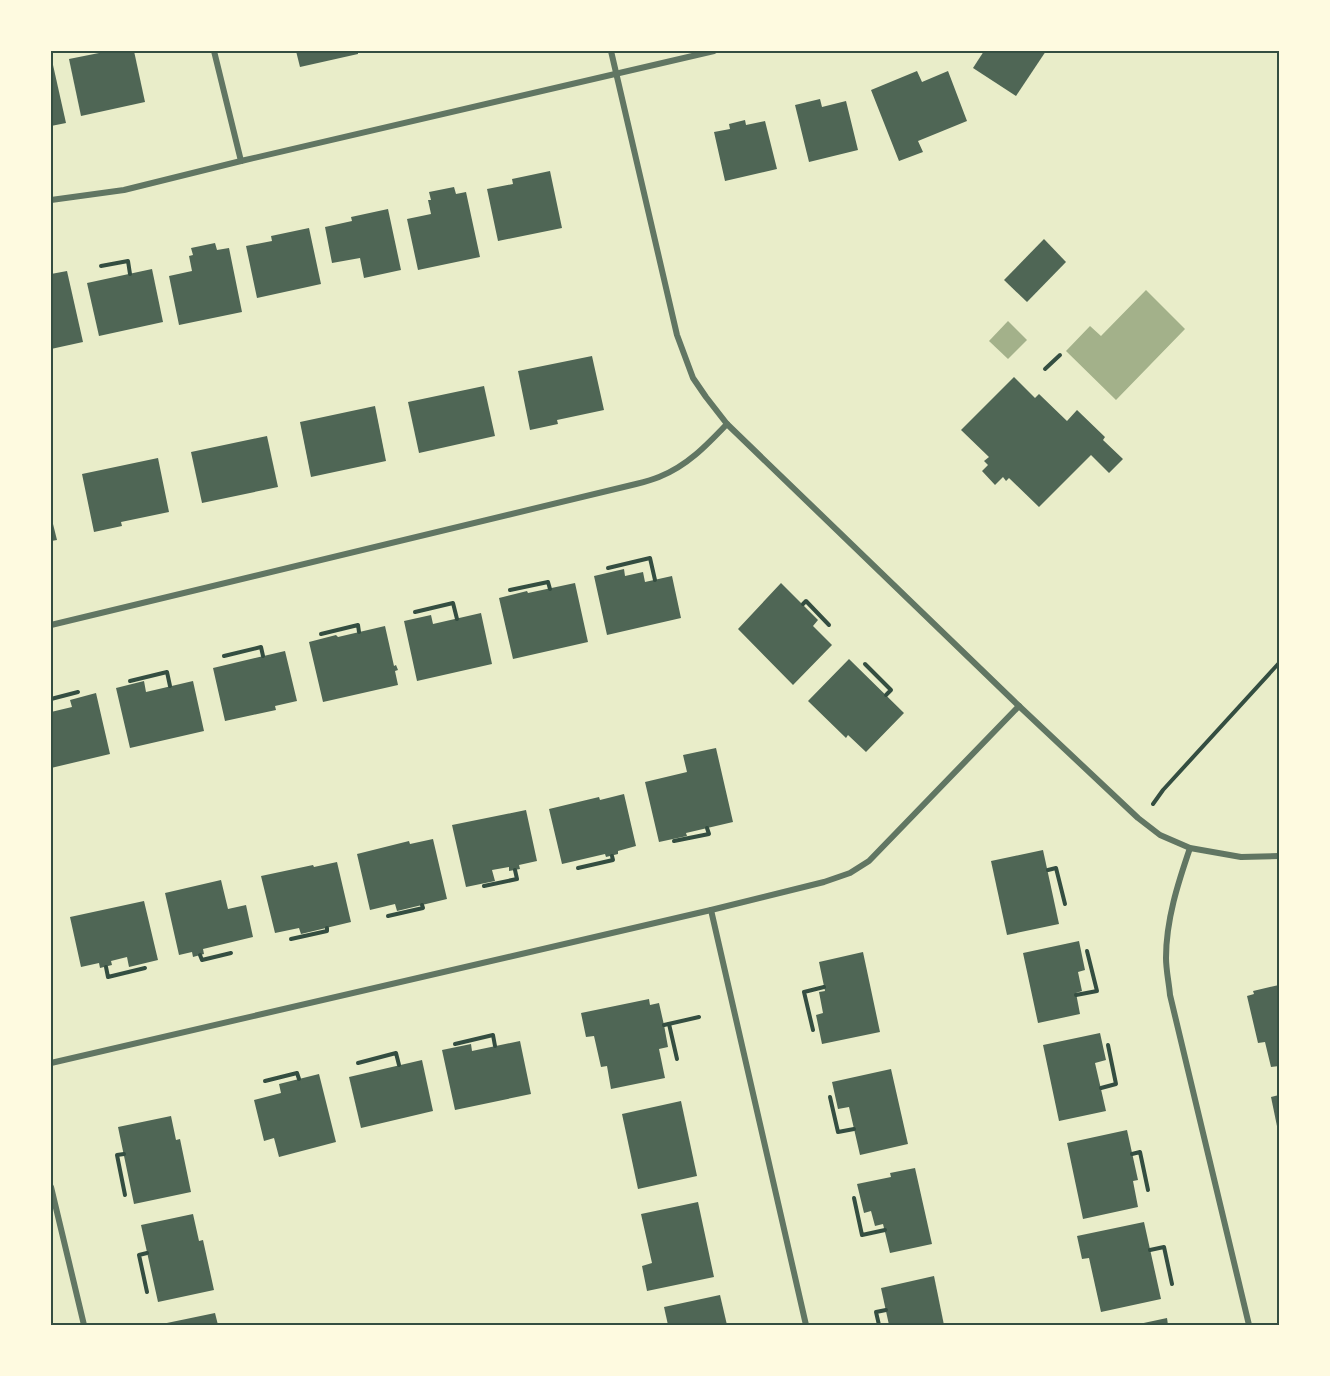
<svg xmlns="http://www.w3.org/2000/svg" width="1330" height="1376" font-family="Raleway,sans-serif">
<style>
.water{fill:#a3b18a}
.building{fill:#4f6655}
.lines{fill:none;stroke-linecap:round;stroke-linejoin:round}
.path{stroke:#344e41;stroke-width:4}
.minor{stroke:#617663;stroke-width:6}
.neatline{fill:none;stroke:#344e41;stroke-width:2}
</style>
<rect width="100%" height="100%" fill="#e9edc9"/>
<g class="water">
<polygon points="1146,290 1185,329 1116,400 1066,351 1090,326 1101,336"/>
<polygon points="1008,321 1027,340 1008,359 989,341"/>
</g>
<g class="building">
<polygon points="109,51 134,51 145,102 81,116 69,59"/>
<polygon points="296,51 358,51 358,54 300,67"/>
<polygon points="984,51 1046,51 1016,96 973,68"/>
<polygon points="51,56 66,123 51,126"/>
<polygon points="917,71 922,82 948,71 967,121 918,141 923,152 899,161 871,90"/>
<polygon points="820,99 822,107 846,101 858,150 809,162 795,105"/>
<polygon points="745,120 746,125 765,121 777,169 725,181 714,132 730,129 729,124"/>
<polygon points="550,171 562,228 498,241 487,189 513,184 512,179"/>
<polygon points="454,187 456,194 466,192 480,257 418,270 407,219 431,214 428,200 431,200 429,192"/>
<polygon points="388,209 401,270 364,278 360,258 332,263 325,227 352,221 351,217"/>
<polygon points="309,228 321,284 257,298 246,246 272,241 271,236"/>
<polygon points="1044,239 1066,262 1027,302 1004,280"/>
<polygon points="215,243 217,250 229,248 242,312 179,325 169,276 192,271 189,256 193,255 191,248"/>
<polygon points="152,269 163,322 99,336 87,283"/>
<polygon points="67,271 83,342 51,349 51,274"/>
<polygon points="592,356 604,410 557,420 558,424 530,430 518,371"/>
<polygon points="1014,377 1035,398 1039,394 1067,421 1077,410 1105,437 1103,440 1123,459 1109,473 1091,455 1039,507 1009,478 1006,481 1003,477 995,485 982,471 988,465 984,461 989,457 961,430"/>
<polygon points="484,386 495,436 419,453 408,402"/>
<polygon points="375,406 386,461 311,477 300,422"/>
<polygon points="267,436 278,487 202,503 191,452"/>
<polygon points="158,458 169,512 121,522 122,526 94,532 82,474"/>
<polygon points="51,516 57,540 51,541"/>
<polygon points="624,569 625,576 643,572 645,582 672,576 681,618 607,635 594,576"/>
<polygon points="575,583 588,642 513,659 499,598 527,591 528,593"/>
<polygon points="781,583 818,620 813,626 832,645 793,685 738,629"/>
<polygon points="481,613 492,664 417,681 404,621 431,615 433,624"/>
<polygon points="385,626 394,666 396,665 398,670 395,671 398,685 323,702 309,642 336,635 338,637"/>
<polygon points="285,651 297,701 275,706 276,710 225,721 213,668"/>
<polygon points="849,659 904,713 866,752 848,735 846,738 808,701"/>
<polygon points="144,681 146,692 193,681 204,731 130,748 116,688"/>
<polygon points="96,693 110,754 51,768 51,721 53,720 51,712 72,707 70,700"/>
<polygon points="716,748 733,822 686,833 687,836 659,842 645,782 687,772 683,755"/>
<polygon points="624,794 636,846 618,851 618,854 606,857 605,854 562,864 549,809 599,797 600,800"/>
<polygon points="526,810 537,861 519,865 520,869 509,871 509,867 492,870 495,881 466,887 452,825"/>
<polygon points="433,839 447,899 397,911 395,904 370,910 357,854 409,841 410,844"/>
<polygon points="1043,850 1059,924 1007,935 991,861"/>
<polygon points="337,862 351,922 301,934 299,928 275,933 261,876 313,865 314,867"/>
<polygon points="221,880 228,909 246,905 253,937 203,949 204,954 193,957 192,952 179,955 165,893"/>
<polygon points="144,901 158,960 129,967 127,957 111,961 112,965 100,968 99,963 81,967 70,917"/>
<polygon points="1079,941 1085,970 1078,972 1082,991 1076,993 1080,1014 1038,1023 1023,953"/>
<polygon points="863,952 880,1032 822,1044 816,1015 823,1013 819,992 825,991 819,962"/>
<polygon points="1279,985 1279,1066 1271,1067 1265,1042 1258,1043 1247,996 1254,994 1253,991"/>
<polygon points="649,999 650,1005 659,1003 664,1025 668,1047 659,1049 665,1078 611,1089 607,1066 601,1067 594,1036 586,1037 581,1013"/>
<polygon points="1100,1033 1106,1060 1095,1063 1106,1111 1059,1121 1043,1045"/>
<polygon points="520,1041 531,1094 455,1110 442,1050 471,1044 472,1051"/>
<polygon points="422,1060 433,1111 361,1128 349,1077"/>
<polygon points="891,1069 908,1144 860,1155 849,1107 838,1109 832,1082"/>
<polygon points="319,1074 336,1142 279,1157 274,1138 264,1141 254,1100 281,1093 279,1084"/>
<polygon points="1279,1095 1279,1131 1278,1131 1271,1097"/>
<polygon points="681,1101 697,1176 638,1189 622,1114"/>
<polygon points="171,1116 176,1140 180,1139 191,1192 134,1204 118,1127"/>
<polygon points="1127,1130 1138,1180 1133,1181 1138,1207 1083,1219 1067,1143"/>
<polygon points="915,1168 932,1244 890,1253 883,1224 875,1226 871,1211 864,1213 857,1184 891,1177 890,1173"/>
<polygon points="698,1202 714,1277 647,1291 642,1266 652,1263 641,1214"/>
<polygon points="193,1214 199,1241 203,1240 214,1290 158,1302 141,1225"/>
<polygon points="1144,1222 1161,1299 1101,1312 1089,1258 1082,1259 1077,1236"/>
<polygon points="934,1276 944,1325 889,1325 881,1288"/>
<polygon points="720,1295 727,1325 668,1325 664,1307"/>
<polygon points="215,1313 218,1325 162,1325 162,1324"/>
<polygon points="1167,1318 1168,1325 1139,1325 1139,1324"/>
</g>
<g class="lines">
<g class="path">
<polyline points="101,266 128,261 130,274"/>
<polyline points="1045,369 1060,355"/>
<polyline points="608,568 650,558 655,580"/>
<polyline points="510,590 548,582 550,589"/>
<polyline points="803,604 806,601 829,625"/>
<polyline points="415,612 453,603 457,619"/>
<polyline points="321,634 358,625 359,632"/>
<polyline points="224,656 261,647 263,656"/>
<polyline points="865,664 891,690 886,695"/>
<polyline points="130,681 167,672 170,686"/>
<polyline points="51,699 78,692"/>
<polyline points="1153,804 1163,790 1279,663"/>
<polyline points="674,841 709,834 707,828"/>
<polyline points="578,868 613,860 612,856"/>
<polyline points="1048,870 1056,868 1065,904"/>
<polyline points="484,886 517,879 515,870"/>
<polyline points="388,916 423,908 422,905"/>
<polyline points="291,939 327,931 327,928"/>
<polyline points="200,955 202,960 231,953"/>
<polyline points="106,967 108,977 145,968"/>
<polyline points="1076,995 1097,991 1087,951"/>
<polyline points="669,1024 677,1059"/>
<polyline points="664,1025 699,1017"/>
<polyline points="813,1030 804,992 824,987"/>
<polyline points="455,1044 493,1035 495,1046"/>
<polyline points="358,1063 396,1053 399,1065"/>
<polyline points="265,1081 297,1073 299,1079"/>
<polyline points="1101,1088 1116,1084 1108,1045"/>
<polyline points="830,1097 838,1132 854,1129"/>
<polyline points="124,1154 117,1155 125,1195"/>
<polyline points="1132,1154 1140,1152 1148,1190"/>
<polyline points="854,1198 862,1235 885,1230"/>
<polyline points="1150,1250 1164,1247 1172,1284"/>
<polyline points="147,1292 139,1255 147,1253"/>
<polyline points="879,1325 876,1312 886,1310"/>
</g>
<g class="minor">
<polyline points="214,51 241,161"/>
<polyline points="611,51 677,335 693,378 706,397 727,424 1019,706 1138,818 1160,835 1190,848 1241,857 1279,856"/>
<polyline points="51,200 124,190 241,161 714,51"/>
<path d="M51,625l585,-141c8,-2 16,-4 23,-7 28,-11 48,-32 68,-53"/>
<path d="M1190,848c-12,35 -24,72 -24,110 0,12 3,25 4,37l79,330"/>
<polyline points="711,910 806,1325"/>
<polyline points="51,1063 711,910 824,882 850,873 869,861 1019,706"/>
<polyline points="51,1187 84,1325"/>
</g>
</g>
<rect width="1330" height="1376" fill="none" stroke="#fefae0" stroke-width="105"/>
<rect x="52" y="52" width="1226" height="1272" class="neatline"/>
</svg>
